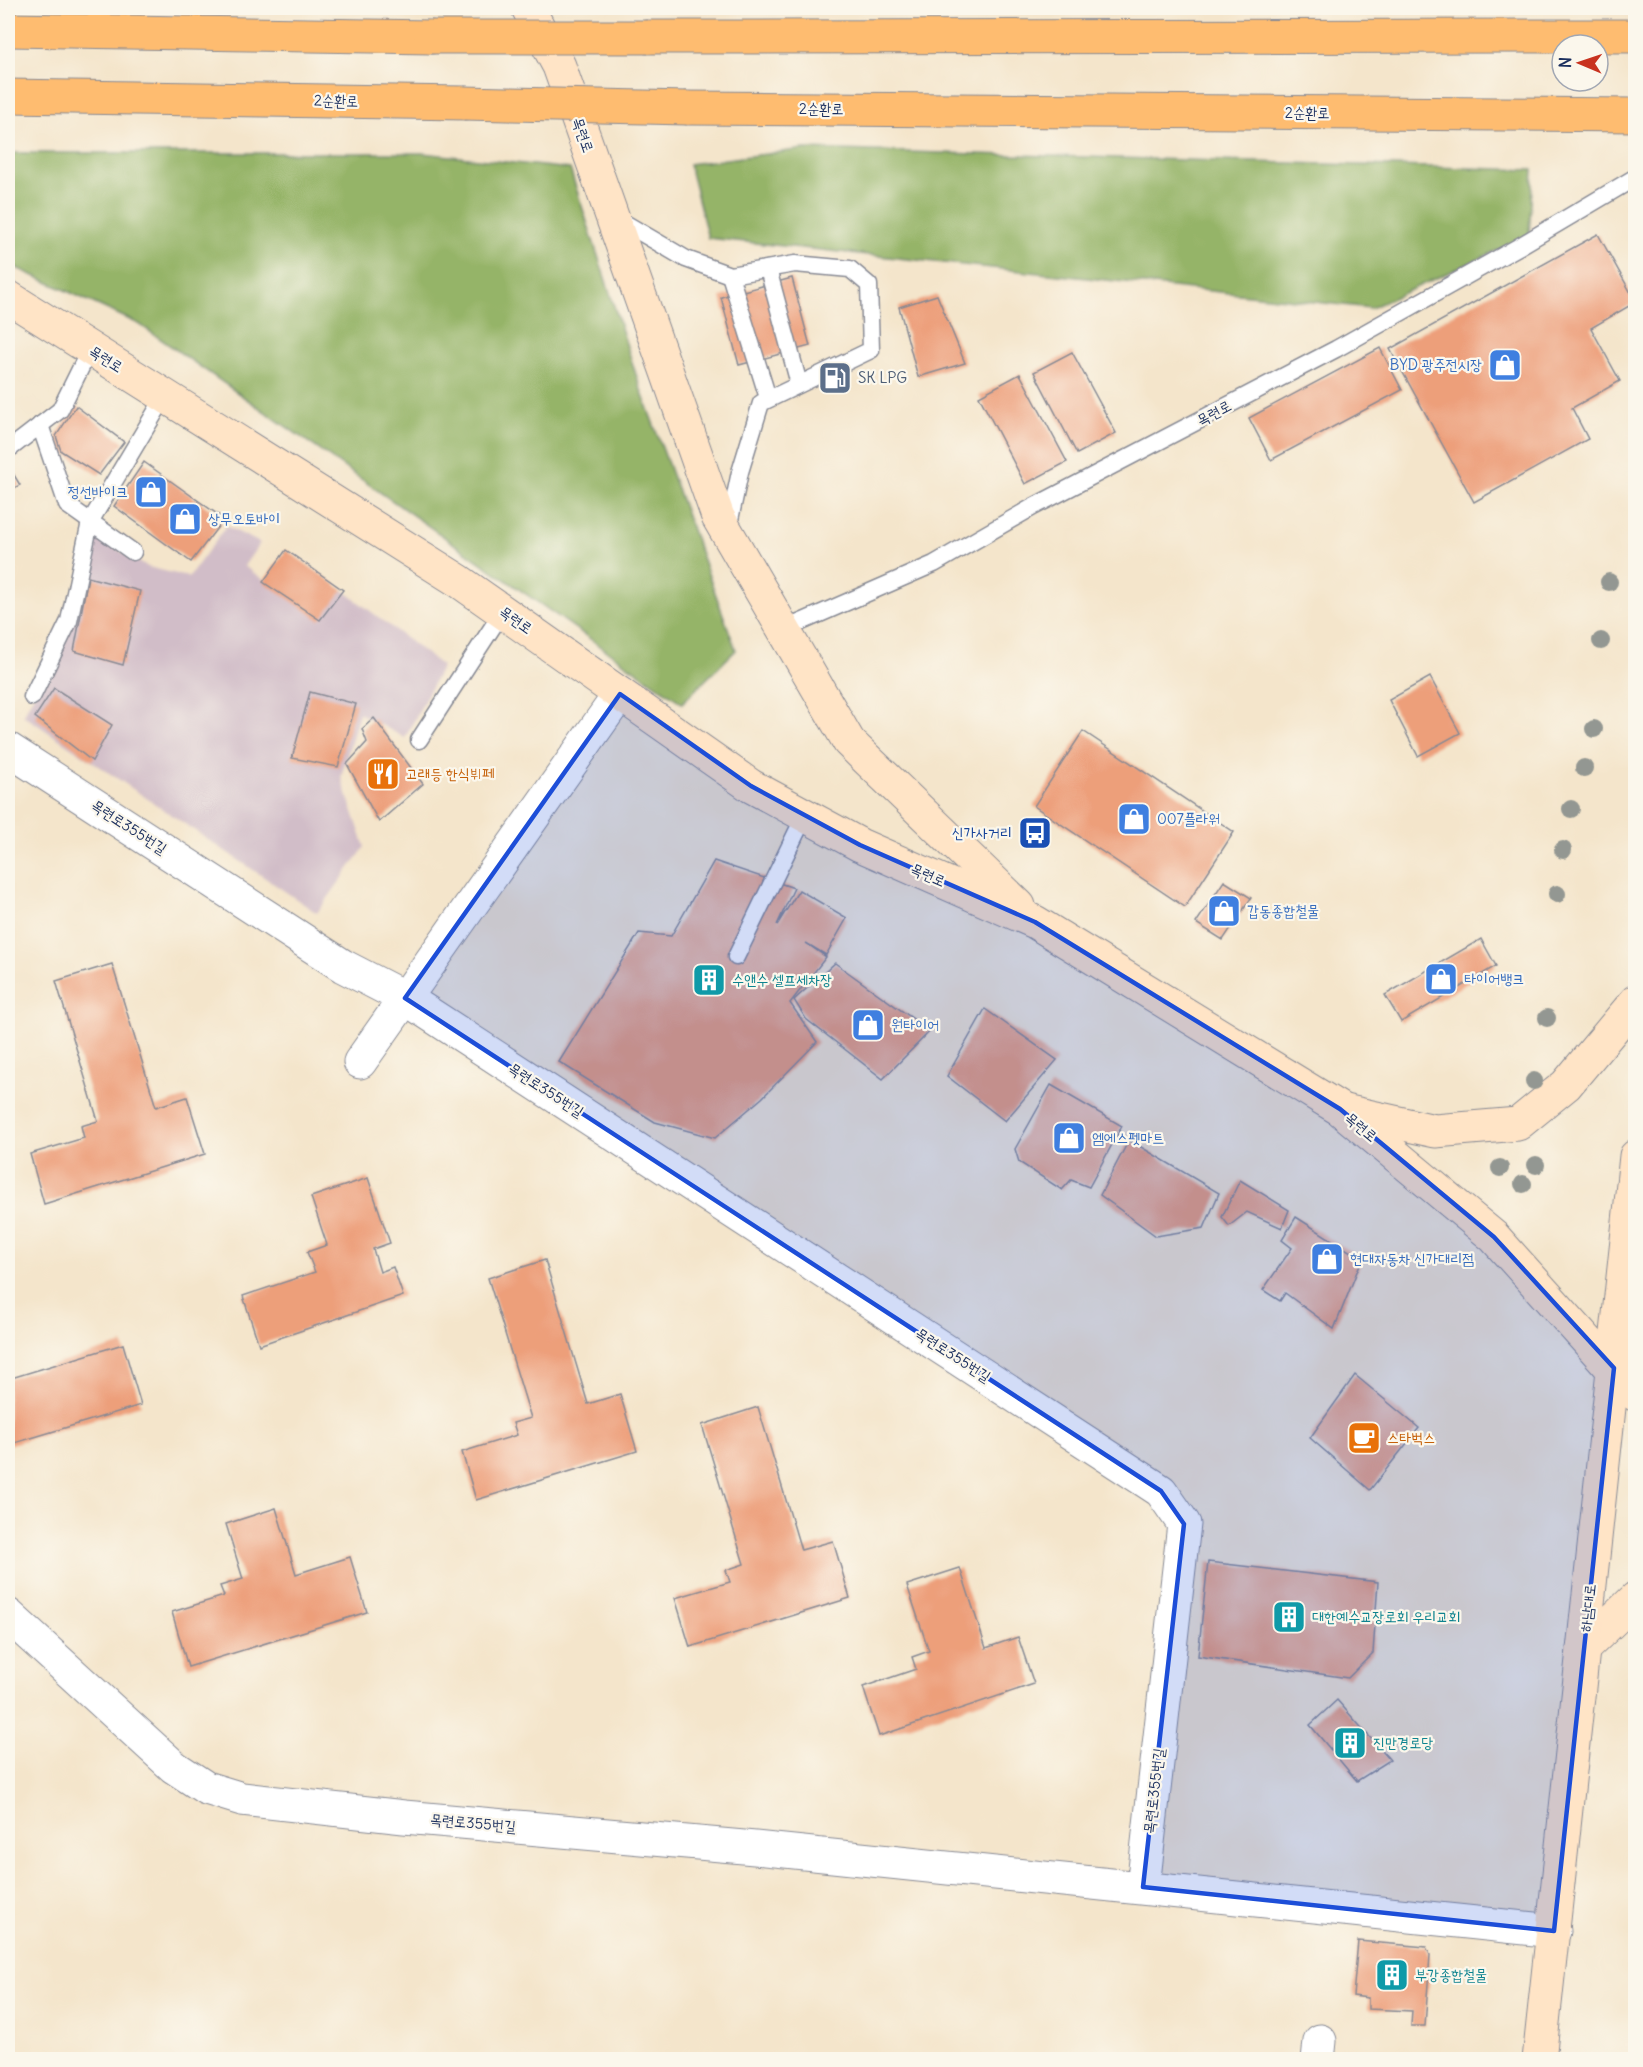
<svg xmlns="http://www.w3.org/2000/svg" width="1643" height="2067" font-family="Delius,'Poor Story',sans-serif">
<style>
.industrial{fill:#d1bdc8}
.forest{fill:#95b467;stroke:#587262;stroke-width:1.5}
.building{fill:#ed9f7a}
.lines{fill:none;stroke-linecap:round;stroke-linejoin:round}
.lane-casing{stroke:#888a94;stroke-width:19}
.street-casing{stroke:#888a94;stroke-width:35}
.secondary-casing{stroke:#888a94;stroke-width:35}
.highway-casing{stroke:#888a94;stroke-width:35}
.lane{stroke:#fff;stroke-width:16}
.street{stroke:#fff;stroke-width:33}
.secondary{stroke:#ffe4c6;stroke-width:33}
.highway{stroke:#febc70;stroke-width:33}
.highway-bridge-casing{stroke:#888a94;stroke-width:35;stroke-linecap:butt}
.highway-bridge{stroke:#febc70;stroke-width:33}
.tree{fill:#939792}
.marked{fill:#1d4ed8;fill-opacity:0.2;stroke:#1d4ed8;stroke-width:4.5;stroke-linejoin:round}
.labels{text-anchor:middle;stroke-width:4.5;stroke-linejoin:round;paint-order:stroke}
.street-label{font-size:15px;fill:#1b2f5e;stroke:#fbf7ec}
.shop-label{font-size:15px;fill:#366cbe;stroke:#fbf7ec;text-anchor:start}
.service-label{font-size:15px;fill:#4e5e75;stroke:#fbf7ec;text-anchor:start}
.food-label{font-size:15px;fill:#c56008;stroke:#fbf7ec;text-anchor:start}
.transit-label{font-size:15px;fill:#164399;stroke:#fbf7ec;text-anchor:end}
.culture-label{font-size:15px;fill:#0d838f;stroke:#fbf7ec;text-anchor:start}
</style>
<rect width="100%" height="100%" fill="#fbf7ec"/>
<filter id="ink" filterUnits="userSpaceOnUse"><feTurbulence type="fractalNoise" baseFrequency=".0167" numOctaves="2"/><feDisplacementMap in="SourceGraphic" scale="12" xChannelSelector="R" yChannelSelector="G"/><feConvolveMatrix kernelMatrix="1 2 1 2 8 2 1 2 1" color-interpolation-filters="sRGB"/></filter>
<filter id="wash" filterUnits="userSpaceOnUse"><feTurbulence type="fractalNoise" baseFrequency=".008" numOctaves="4" result="noise"/><feDisplacementMap in="SourceGraphic" scale="24" xChannelSelector="R" yChannelSelector="G"/><feGaussianBlur stdDeviation="1.35" result="paint"/><feColorMatrix in="noise" values="0 0 0 0 0 0 0 0 0 0 0 0 0 0 0 0 0 1.4 0 .05"/><feComposite in="paint" operator="in"/></filter>
<g filter="url(#wash)">
<rect width="100%" height="100%" fill="#f4e5cb"/>
<polygon class="industrial" points="226,526 260,543 244,566 320,620 343,590 442,666 405,738 359,713 341,777 365,847 317,913 23,715 71,625 94,536 148,567 189,577"/>
<g class="forest">
<polygon points="805,149 1533,170 1529,236 1371,308 708,238 689,164"/>
<polygon points="8,153 422,153 570,169 641,390 736,650 682,703 139,324 8,264"/>
</g>
<g id="blocks">
<g class="building">
<polygon points="1598,234 1636,302 1591,328 1620,381 1572,408 1588,439 1474,502 1390,349"/>
<polygon points="792,278 810,346 739,365 721,297"/>
<polygon points="937,295 965,363 918,377 899,307"/>
<polygon points="1380,348 1402,390 1271,460 1249,418"/>
<polygon points="1072,352 1116,433 1077,454 1034,372"/>
<polygon points="1020,374 1067,462 1025,484 979,396"/>
<polygon points="76,406 124,442 99,475 61,451 56,436"/>
<polygon points="144,462 224,519 191,562 114,506"/>
<polygon points="8,465 20,485 8,491"/>
<polygon points="286,550 343,590 320,620 263,582"/>
<polygon points="88,577 140,591 123,665 74,651"/>
<polygon points="1430,677 1460,733 1418,756 1389,700"/>
<polygon points="54,688 112,725 92,761 35,717"/>
<polygon points="310,692 356,704 338,767 292,758"/>
<polygon points="374,718 423,784 379,822 347,764 367,742 362,729"/>
<polygon points="1083,731 1234,832 1185,907 1034,806"/>
<polygon points="714,861 794,888 777,925 799,890 847,918 826,955 806,943 826,957 790,1003 817,1042 762,1098 715,1138 655,1122 559,1062 639,933 671,936"/>
<polygon points="1224,881 1251,898 1223,940 1196,923"/>
<polygon points="1481,939 1496,966 1401,1022 1385,995"/>
<polygon points="835,963 930,1031 883,1079 806,1019 794,1000"/>
<polygon points="112,964 156,1107 187,1097 205,1154 44,1204 30,1154 84,1138 81,1126 98,1121 56,981"/>
<polygon points="985,1009 1057,1060 1005,1121 947,1076"/>
<polygon points="1051,1085 1122,1126 1089,1187 1071,1180 1062,1190 1019,1162 1015,1149"/>
<polygon points="1129,1140 1219,1193 1204,1228 1156,1236 1100,1195"/>
<polygon points="368,1178 390,1243 373,1249 380,1272 393,1267 403,1296 259,1345 243,1296 315,1272 307,1252 327,1245 311,1197"/>
<polygon points="1240,1180 1289,1210 1282,1228 1247,1212 1229,1226 1222,1217"/>
<polygon points="1296,1217 1362,1259 1334,1329 1285,1293 1280,1301 1263,1290 1292,1248 1282,1240"/>
<polygon points="545,1260 588,1404 620,1394 637,1451 476,1500 462,1452 517,1435 513,1423 531,1418 488,1278"/>
<polygon points="123,1344 141,1405 8,1445 8,1379"/>
<polygon points="1355,1375 1419,1428 1370,1490 1310,1438"/>
<polygon points="758,1407 801,1550 833,1541 850,1598 690,1647 675,1598 730,1582 726,1570 744,1564 702,1425"/>
<polygon points="276,1508 296,1574 350,1557 367,1612 188,1667 172,1612 224,1596 220,1586 243,1579 226,1524"/>
<polygon points="1208,1562 1378,1582 1373,1653 1348,1678 1198,1656"/>
<polygon points="960,1568 986,1648 1018,1637 1034,1684 879,1736 863,1687 916,1669 912,1657 929,1651 907,1585"/>
<polygon points="1337,1700 1390,1760 1357,1781 1310,1725"/>
<polygon points="1358,1941 1426,1947 1430,1955 1425,2026 1411,2026 1412,2011 1368,2009 1368,1998 1353,1996"/>
</g>
</g>
</g>
<g filter="url(#ink)">
<use href="#blocks" fill-opacity="0" stroke="#888a94" stroke-width="1.5"/>
<g class="lines">
<defs>
<g id="lane">
<polyline points="616,218 686,259 730,275 795,264 850,269 869,285 871,350 761,403 740,472 728,529"/>
<polyline points="768,269 799,384"/>
<polyline points="730,275 768,398"/>
<polyline points="40,425 67,505 133,552"/>
<polyline points="12,447 60,410 90,349"/>
<polyline points="783,630 934,564 1033,507 1336,349 1518,247 1636,177"/>
<polyline points="32,697 69,621 90,522 165,396"/>
<polyline points="419,740 503,611"/>
<polyline points="736,957 805,815"/>
</g>
<g id="street">
<polyline points="8,749 343,966 405,998 1161,1491 1184,1524 1143,1887"/>
<polyline points="360,1062 620,694"/>
<polyline points="8,1615 174,1767 206,1788 242,1799 404,1817 755,1848 1554,1931"/>
<polyline points="1318,2060 1320,2041"/>
</g>
<g id="secondary">
<polyline points="528,8 559,66 718,517 849,742 1019,906"/>
<polyline points="8,297 459,581 751,786 860,845 1035,922 1340,1109 1494,1237 1636,1395"/>
<polyline points="1345,1111 1435,1131 1518,1124 1566,1085 1636,1001"/>
<polyline points="1583,1649 1636,1598"/>
<polyline points="1539,2060 1636,1156"/>
</g>
<g id="highway">
<polyline points="8,30 431,37"/>
<polyline points="648,37 1636,36"/>
<polyline points="8,96 464,103"/>
<polyline points="687,108 1636,115"/>
</g>
</defs>
<use href="#lane" class="lane-casing"/>
<use href="#street" class="street-casing"/>
<use href="#secondary" class="secondary-casing"/>
<use href="#highway" class="highway-casing"/>
<use href="#lane" class="lane"/>
<use href="#street" class="street"/>
<use href="#secondary" class="secondary"/>
<use href="#highway" class="highway"/>
<defs>
<g id="highway-bridge">
<polyline points="431,37 648,37"/>
<polyline points="464,103 687,108"/>
</g>
</defs>
<use href="#highway-bridge" class="highway-bridge-casing"/>
<use href="#highway-bridge" class="highway-bridge"/>
</g>
<g class="tree">
<circle cx="1609" cy="582" r="9"/>
<circle cx="1601" cy="641" r="9"/>
<circle cx="1594" cy="729" r="9"/>
<circle cx="1584" cy="768" r="9"/>
<circle cx="1571" cy="809" r="9"/>
<circle cx="1563" cy="850" r="9"/>
<circle cx="1557" cy="894" r="9"/>
<circle cx="1547" cy="1018" r="9"/>
<circle cx="1534" cy="1081" r="9"/>
<circle cx="1536" cy="1165" r="9"/>
<circle cx="1500" cy="1168" r="9"/>
<circle cx="1523" cy="1184" r="9"/>
</g>
</g>
<path class="marked" d="M620,694l131,92 109,59 175,77 305,187 154,128 120,131 -60,563 -411,-44 41,-363 -23,-33 -756,-493z"/>
<defs>
<symbol id="shop-square" viewBox="-11 -11 22 22"><rect x="-9" y="-9" width="18" height="18" rx="4" fill="#3f7fe0" stroke="#fbf7ec"/><path d="M-5-2.5h2.3a2.7 3.5 0 0 1 5.4 0H5L5.5 6h-11ZM-1.5-2.5h3a1.5 2.3 0 0 0-3 0Z" fill="#fff"/></symbol>
<symbol id="fuel-square" viewBox="-11 -11 22 22"><rect x="-9" y="-9" width="18" height="18" rx="4" fill="#5c6f8a" stroke="#fbf7ec"/><path d="M-5.5-6h7V0h2V4h1.3V-2.5L3-4.5l.8-.8L6-3V5H2.5V1h-1V6h-7ZM-4.2-4.7v3.2H.2V-4.7Z" fill="#fff"/></symbol>
<symbol id="restaurant-square" viewBox="-11 -11 22 22"><rect x="-9" y="-9" width="18" height="18" rx="4" fill="#e8710a" stroke="#fbf7ec"/><path d="M-5-6h1v4h1v-4h1v4h1v-4h1v5L-1.5 .5V6h-2V.5L-5-1ZM5-6V6H3V1.5H1.5Q1.5-4 5-6Z" fill="#fff"/></symbol>
<symbol id="bus-square" viewBox="-11 -11 22 22"><rect x="-9" y="-9" width="18" height="18" rx="4" fill="#1a4fb4" stroke="#fbf7ec"/><path d="M-5-6H5V4H4V6H2V4H-2V6H-4V4H-5ZM-3.5-4V0h7V-4ZM-3.5 1.2v1.5H-2V1.2ZM2 1.2v1.5H3.5V1.2Z" fill="#fff"/></symbol>
<symbol id="building-square" viewBox="-11 -11 22 22"><rect x="-9" y="-9" width="18" height="18" rx="4" fill="#0f9aa8" stroke="#fbf7ec"/><path d="M-4-6H4V6H1V3H-1V6H-4ZM-2.5-4.3h1.7v1.8h-1.7ZM.8-4.3h1.7v1.8H.8ZM-2.5-1h1.7V.8h-1.7ZM.8-1h1.7V.8H.8Z" fill="#fff"/></symbol>
<symbol id="cafe-square" viewBox="-11 -11 22 22"><rect x="-9" y="-9" width="18" height="18" rx="4" fill="#e8710a" stroke="#fbf7ec"/><path d="M-5.5-4.5H6V0H3Q3 3.5 0 3.5H-2.5Q-5.5 3.5-5.5 0ZM3-3.2v2h1.7v-2ZM-6 4.5H4V6H-6Z" fill="#fff"/></symbol>
</defs>
<g fill-rule="evenodd">
<use href="#shop-square" x="1486" y="346" width="38" height="38"/>
<use href="#fuel-square" x="816" y="359" width="38" height="38"/>
<use href="#shop-square" x="132" y="473" width="38" height="38"/>
<use href="#shop-square" x="166" y="500" width="38" height="38"/>
<use href="#restaurant-square" x="364" y="755" width="38" height="38"/>
<use href="#shop-square" x="1115" y="800" width="38" height="38"/>
<use href="#bus-square" x="1016" y="814" width="38" height="38"/>
<use href="#shop-square" x="1205" y="892" width="38" height="38"/>
<use href="#shop-square" x="1422" y="960" width="38" height="38"/>
<use href="#building-square" x="690" y="961" width="38" height="38"/>
<use href="#shop-square" x="849" y="1006" width="38" height="38"/>
<use href="#shop-square" x="1050" y="1119" width="38" height="38"/>
<use href="#shop-square" x="1308" y="1240" width="38" height="38"/>
<use href="#cafe-square" x="1345" y="1419" width="38" height="38"/>
<use href="#building-square" x="1270" y="1598" width="38" height="38"/>
<use href="#building-square" x="1331" y="1724" width="38" height="38"/>
<use href="#building-square" x="1373" y="1956" width="38" height="38"/>
</g>
<g class="labels">
<g class="street-label">
<text transform="translate(336 101) rotate(1)" y="5">2순환로</text>
<text x="821" y="114">2순환로</text>
<text x="1307" y="118">2순환로</text>
<text transform="translate(583 135) rotate(71)" y="5">목련로</text>
<text transform="translate(106 359) rotate(32)" y="5">목련로</text>
<text transform="translate(1214 413) rotate(-28)" y="5">목련로</text>
<text transform="translate(516 620) rotate(35)" y="5">목련로</text>
<text transform="translate(129 827) rotate(33)" y="5">목련로355번길</text>
<text transform="translate(928 875) rotate(24)" y="5">목련로</text>
<text transform="translate(546 1090) rotate(33)" y="5">목련로355번길</text>
<text transform="translate(1361 1127) rotate(40)" y="5">목련로</text>
<text transform="translate(953 1355) rotate(33)" y="5">목련로355번길</text>
<text transform="translate(1588 1608) rotate(-84)" y="5">하남대로</text>
<text transform="translate(1154 1791) rotate(-83)" y="5">목련로355번길</text>
<text transform="translate(473 1823) rotate(5)" y="5">목련로355번길</text>
</g>
<g class="shop-label">
<text x="1482" y="370" text-anchor="end">BYD 광주전시장</text>
<text x="128" y="497" text-anchor="end">정선바이크</text>
<text x="208" y="524">상무오토바이</text>
<text x="1157" y="824">007플라워</text>
<text x="1247" y="916">갑동종합철물</text>
<text x="1464" y="984">타이어뱅크</text>
<text x="891" y="1030">원타이어</text>
<text x="1092" y="1143">엠에스펫마트</text>
<text x="1350" y="1264">현대자동차 신가대리점</text>
</g>
<g class="service-label">
<text x="858" y="383">SK LPG</text>
</g>
<g class="food-label">
<text x="406" y="779">고래등 한식뷔페</text>
<text x="1387" y="1443">스타벅스</text>
</g>
<g class="transit-label">
<text x="1012" y="838">신가사거리</text>
</g>
<g class="culture-label">
<text x="732" y="985">수앤수 셀프세차장</text>
<text x="1312" y="1622">대한예수교장로회 우리교회</text>
<text x="1373" y="1748">진만경로당</text>
<text x="1415" y="1980">부강종합철물</text>
</g>
</g>
<rect width="1643" height="2067" fill="none" stroke="#fbf7ec" stroke-width="30"/>
<g transform="translate(1580 63) rotate(272)"><circle r="28" fill="#fbf7ec" stroke="#a1a7b3" stroke-width="1.5"/>
<path d="M0-4.5L10 22L0 15L-10 22Z" fill="#c8321e"/>
<text y="-9" font-size="16" font-weight="bold" text-anchor="middle" fill="#1b2f5e">N</text>
</g>
</svg>
